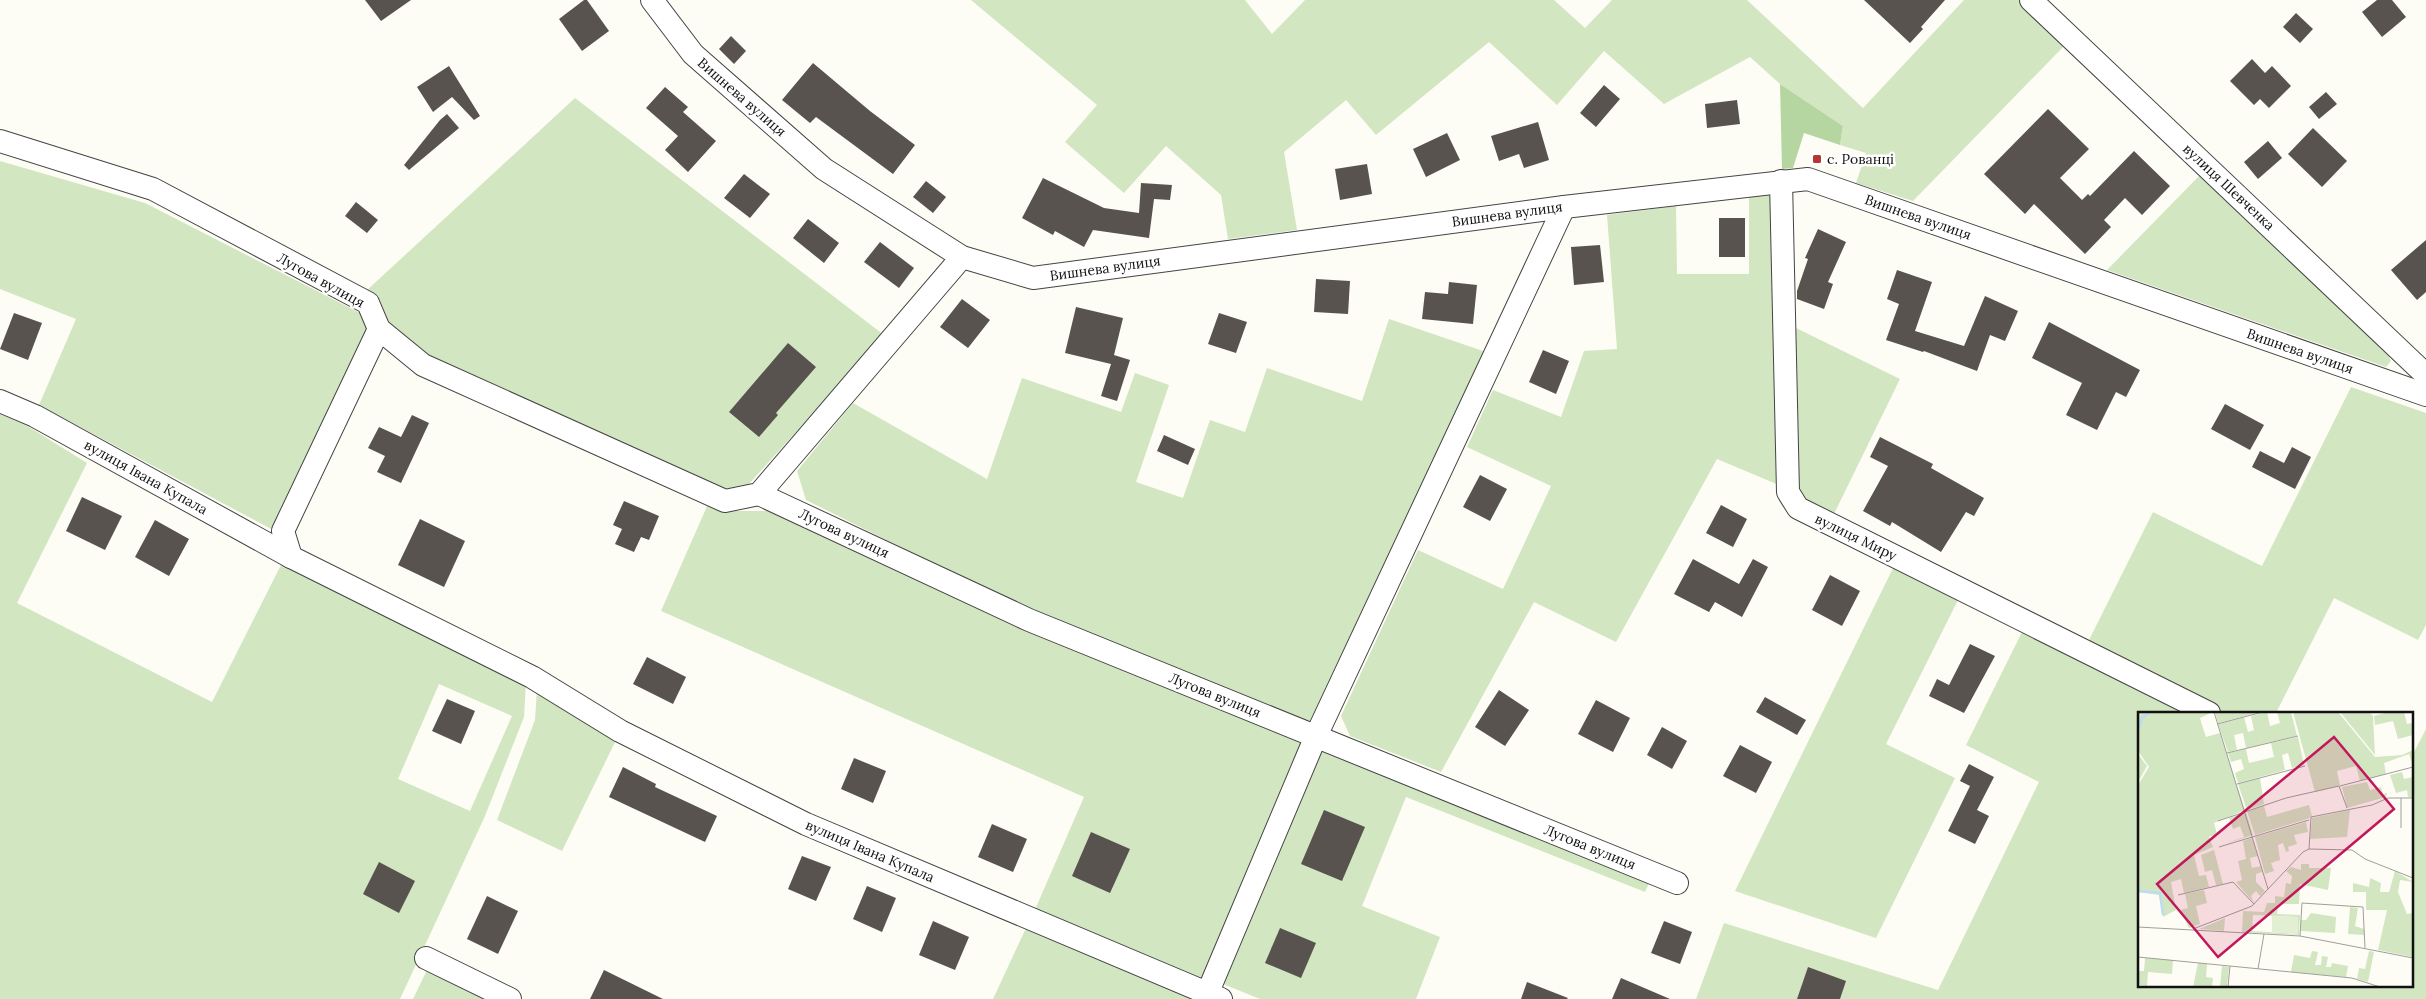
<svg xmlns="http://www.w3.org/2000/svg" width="2426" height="999" font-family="Lora,serif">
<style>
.green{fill:#d2e6c1;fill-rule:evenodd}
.forest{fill:#b6d6a1}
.building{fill:#58534e}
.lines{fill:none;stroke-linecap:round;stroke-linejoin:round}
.minor-casing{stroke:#444;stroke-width:24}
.minor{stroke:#fff;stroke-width:22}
.poi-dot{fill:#b53635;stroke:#fff;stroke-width:2}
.labels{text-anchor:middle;stroke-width:5;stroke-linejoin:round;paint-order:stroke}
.street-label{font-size:14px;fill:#111;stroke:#fff}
.poi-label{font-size:14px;fill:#111;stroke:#fff;text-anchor:start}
.inset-river{fill:none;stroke:#bedbf1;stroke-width:2.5}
.inset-road{fill:none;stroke:#9f9f9a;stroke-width:1}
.view{fill:#c2185b;fill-opacity:0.15;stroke:#c2185b;stroke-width:2.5}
.inset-edge{fill:none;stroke:#111;stroke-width:2.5}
</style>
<rect width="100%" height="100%" fill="#fefdf5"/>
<g class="green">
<polygon points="971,0 1245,0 1272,34 1305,0 1554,0 1585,28 1612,0 1747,0 1863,108 1964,0 2020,0 2066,44 1913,201 1856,183 1866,153 1840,145 1843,126 1780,84 1750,57 1664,104 1604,51 1557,105 1489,42 1376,135 1346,100 1284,152 1297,230 1228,239 1221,195 1166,146 1124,193 1065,142 1097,105"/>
<polygon points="575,98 884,335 748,485 726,493 428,357 390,325 380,300 365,292"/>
<polygon points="0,161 145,203 362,314 370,331 275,531 39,405 76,319 0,289"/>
<polygon points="2201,174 2386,350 2391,361 2386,367 2107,270"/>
<polygon points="1775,193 1781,486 1717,459 1616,642 1534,602 1441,772 1350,736 1341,716 1418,550 1503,589 1551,486 1467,447 1493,390 1561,417 1584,351 1617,349 1607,215 1676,206 1677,274 1749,274 1749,196"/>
<polygon points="1389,319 1489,353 1312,722 1033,613 806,500 797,471 853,403 987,479 1022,378 1121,412 1135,373 1169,385 1136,482 1183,498 1210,420 1245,432 1267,368 1362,401"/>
<polygon points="1792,326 1900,379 1832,518 1803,503 1795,490"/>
<polygon points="2351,387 2426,413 2426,625 2418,640 2334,598 2276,713 2224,713 2087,644 2153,512 2262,566"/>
<path d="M0,414l29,13 58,36 -70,140 195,99 71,-141 243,122 -2,34 -39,99 -85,183h-400zM439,684l73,32 -42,95 -72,-32z"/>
<polygon points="708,504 724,511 774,511 1303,740 1201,982 1034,912 1084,797 661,611"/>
<polygon points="1895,564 1960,596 1886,744 1955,778 1876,938 1735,891"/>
<polygon points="2024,628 2194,713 2140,713 2140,985 2412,985 2412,756 2426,729 2426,999 1696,999 1724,923 1938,990 2039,782 1966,745"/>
<polygon points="537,689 617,738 562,851 497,820 535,720"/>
<polygon points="1317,748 1650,881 1645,892 1406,797 1362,906 1440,937 1416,999 1260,999 1223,984"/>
<polygon points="1027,926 1195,999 993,999"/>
<polygon points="429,966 497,999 413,999"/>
</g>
<polygon class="forest" points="1780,84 1843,126 1840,145 1804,133 1793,168 1782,169"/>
<g class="building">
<polygon points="365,0 411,0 381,21"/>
<polygon points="584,0 587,0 609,31 582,51 559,19"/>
<polygon points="1864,0 1945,0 1921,27 1923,29 1910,43"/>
<polygon points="2377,0 2392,0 2406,17 2382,37 2362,12"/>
<polygon points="2296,13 2313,29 2300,43 2283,27"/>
<polygon points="731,36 746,51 734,64 719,49"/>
<polygon points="2252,59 2265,73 2272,66 2291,86 2269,108 2260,99 2254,105 2230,81"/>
<polygon points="813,63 870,111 915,145 893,174 816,117 810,123 782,100"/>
<polygon points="449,66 480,116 474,120 452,97 433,112 417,87"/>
<polygon points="1604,85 1620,99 1596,127 1580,113"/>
<polygon points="665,87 688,107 683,112 716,141 688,172 665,150 678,136 646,108"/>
<polygon points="2326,92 2337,104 2319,119 2309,107"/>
<polygon points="1737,100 1740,124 1707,128 1705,104"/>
<polygon points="2048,109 2089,149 2060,178 2082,200 2088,194 2090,196 2134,151 2170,186 2142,215 2125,198 2104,220 2111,227 2085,254 2034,204 2025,214 1984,174"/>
<polygon points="447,114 459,128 409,170 404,165 440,120"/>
<polygon points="1538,122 1549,160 1524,168 1519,154 1499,161 1491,136"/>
<polygon points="2313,128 2347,161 2322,187 2288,154"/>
<polygon points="1447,133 1460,160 1426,177 1413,149"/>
<polygon points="2268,141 2282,158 2258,179 2244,162"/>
<polygon points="1367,164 1372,194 1340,200 1335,169"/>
<polygon points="744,174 770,194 750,218 724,198"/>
<polygon points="1043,178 1104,208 1139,213 1141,183 1172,185 1170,200 1154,199 1149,238 1093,230 1084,247 1055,231 1053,235 1022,218"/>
<polygon points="926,181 946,197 933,213 913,197"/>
<polygon points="356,202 378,220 367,233 345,216"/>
<rect x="1719" y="218" width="26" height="39"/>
<polygon points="808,219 839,243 824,263 793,238"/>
<polygon points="1818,229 1846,242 1828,282 1833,284 1824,309 1797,299 1797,291 1808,259 1805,258"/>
<polygon points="2426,240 2426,292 2417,300 2391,270"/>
<polygon points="880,242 914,268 899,288 864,262"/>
<polygon points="1600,245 1604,282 1574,285 1571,247"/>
<polygon points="1897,270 1932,282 1915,331 1964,346 1985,296 2018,311 2005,341 1990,335 1977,371 1924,351 1923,352 1886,340 1899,304 1887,299"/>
<polygon points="1316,279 1350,281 1348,314 1314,312"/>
<polygon points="1449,282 1477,285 1473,324 1422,319 1425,292 1448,294"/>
<polygon points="962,299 990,320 968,348 940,327"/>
<polygon points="1076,307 1123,318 1114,355 1130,360 1117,401 1101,396 1111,364 1065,353"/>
<polygon points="14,313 42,323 28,360 0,349"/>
<polygon points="1219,313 1247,322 1236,353 1208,344"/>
<polygon points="2049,322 2140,370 2126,397 2116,392 2097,430 2066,415 2082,383 2032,358"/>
<polygon points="788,343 816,367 776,413 778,415 759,437 729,412"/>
<polygon points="1543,350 1569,361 1556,394 1529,382"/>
<polygon points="2225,404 2264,425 2250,450 2211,429"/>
<polygon points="412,415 429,423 401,483 377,472 385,456 368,448 379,427 401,437"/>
<polygon points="1164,435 1195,449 1188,465 1157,451"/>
<polygon points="1880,437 1933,464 1931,468 1984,498 1974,516 1966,512 1941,552 1892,522 1890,526 1863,511 1888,466 1870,457"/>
<polygon points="2292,447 2311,457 2295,489 2252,467 2260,451 2284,463"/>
<polygon points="1480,475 1507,489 1490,521 1463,507"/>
<polygon points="82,497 122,516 105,550 66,531"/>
<polygon points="624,501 659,516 649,540 641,537 634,552 615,544 622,529 613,525"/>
<polygon points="1721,505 1747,519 1733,547 1706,533"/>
<polygon points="420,519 465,541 444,587 398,565"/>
<polygon points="155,520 189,539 169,576 135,557"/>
<polygon points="1693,559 1739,584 1753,559 1768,567 1742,617 1715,602 1709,612 1674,594"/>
<polygon points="1830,575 1860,591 1842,626 1812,610"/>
<polygon points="1970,644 1995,656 1964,713 1929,696 1937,679 1949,685"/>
<polygon points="647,657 686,677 673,704 633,684"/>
<polygon points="1499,690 1529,710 1505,746 1475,727"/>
<polygon points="1765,697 1806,720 1797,735 1756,712"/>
<polygon points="447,699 475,711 461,744 432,731"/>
<polygon points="1596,700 1630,718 1613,752 1578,734"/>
<polygon points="1662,727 1687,741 1672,769 1647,755"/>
<polygon points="1740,745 1772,762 1756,793 1723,776"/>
<polygon points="854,758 886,771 873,803 841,789"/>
<polygon points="1969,764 1994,777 1977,810 1989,816 1975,844 1948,831 1970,786 1960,781"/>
<polygon points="623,767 656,784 655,787 717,816 705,842 609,797"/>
<polygon points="1324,810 1365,827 1342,881 1301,864"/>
<polygon points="992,824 1027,839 1013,872 978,857"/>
<polygon points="1091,832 1130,849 1110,893 1072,876"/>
<polygon points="802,856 831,867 816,901 788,889"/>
<polygon points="379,862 415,881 399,913 363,894"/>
<polygon points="867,886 896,898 882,932 853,919"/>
<polygon points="487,896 518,911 498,954 467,939"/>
<polygon points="933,921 969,937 955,970 919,955"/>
<polygon points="1664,921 1692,932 1680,964 1651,953"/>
<polygon points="1280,928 1316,943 1301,978 1265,963"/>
<polygon points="1808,967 1846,981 1840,999 1797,999"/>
<polygon points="604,970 663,999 590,999"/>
<polygon points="1621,978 1670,999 1612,999"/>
<polygon points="1527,982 1568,998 1567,999 1521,999"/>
</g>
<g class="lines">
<defs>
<g id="minor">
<polyline points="652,0 693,54 824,169 962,257 1033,278 1564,207 1808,179 2426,395"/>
<polyline points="2031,0 2426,375"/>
<polyline points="0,141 153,189 368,303 379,329 423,365 725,501 759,494 962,257"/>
<polyline points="1781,181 1788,492 1798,508 2209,713"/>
<polyline points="379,329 283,531 291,557 532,677 620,731 806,824 1221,999"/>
<polyline points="0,401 35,416 291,557"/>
<polyline points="759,494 1029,620 1677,883"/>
<polyline points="426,958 510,999"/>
<polyline points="1205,999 1316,736 1564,207"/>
</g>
</defs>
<use href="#minor" class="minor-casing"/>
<use href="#minor" class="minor"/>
</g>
<rect class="poi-dot" x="1812" y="154" width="10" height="10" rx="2.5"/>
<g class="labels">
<g class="street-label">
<text transform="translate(742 97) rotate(41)" y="5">Вишнева вулиця</text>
<text transform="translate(2229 187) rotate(43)" y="5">вулиця Шевченка</text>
<text transform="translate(1507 214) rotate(-8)" y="5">Вишнева вулиця</text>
<text transform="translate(1918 217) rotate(19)" y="5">Вишнева вулиця</text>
<text transform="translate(1105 268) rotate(-8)" y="5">Вишнева вулиця</text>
<text transform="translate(321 280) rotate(29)" y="5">Лугова вулиця</text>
<text transform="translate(2300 351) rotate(19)" y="5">Вишнева вулиця</text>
<text transform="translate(146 477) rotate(29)" y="5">вулиця Івана Купала</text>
<text transform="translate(844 533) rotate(25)" y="5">Лугова вулиця</text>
<text transform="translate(1856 537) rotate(26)" y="5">вулиця Миру</text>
<text transform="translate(1215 695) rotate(22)" y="5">Лугова вулиця</text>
<text transform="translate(1590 847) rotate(22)" y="5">Лугова вулиця</text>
<text transform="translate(870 851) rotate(23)" y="5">вулиця Івана Купала</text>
</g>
<g class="poi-label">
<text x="1827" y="164">с. Рованці</text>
</g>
</g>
<g transform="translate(2138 712)">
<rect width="275" height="275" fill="#fefdf5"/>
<path d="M0,0h75l-13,6 2,7 4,12 14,-4 25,77 -31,13 3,11 -8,3 4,10 -19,8 5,21 7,-1 3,12 -25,6 -3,-14 -10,3 5,28 -13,7 -4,-22 -21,-3v-107l11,-18 -11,-16zM77,0h46l-43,11zM129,0l3,14 10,-3 -3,-11h14l6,24 -51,12 -3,-15 -9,2 3,15 -9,2 -10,-28 26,-7 4,15 6,-2 -3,-14zM155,0h45l37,45 27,-2 11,-5v16l-4,-12 -25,9 2,11 -26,7 -4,-15 -19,5 3,15 -25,6zM202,0h29l4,4 2,39zM250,0h16l3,12 6,-1v12l-15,4 -5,-18 -18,4 -1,-9zM160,25l6,28 -12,3 -4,-15 -6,2 3,15 -47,13 -3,-10 9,-4 -3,-10 -10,3 -3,-9 18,-4 3,14 25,-6 -3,-14zM0,42l9,12 -9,16zM264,60l2,7 9,-2v20h-5l-1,-7 -11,3 -6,-18zM122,66l4,26 -17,6 -9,-26zM229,70l3,8 11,-3 2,7 4,-1 -1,4 -39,11 -5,-21zM171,93l3,11 -5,3 -52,16 -8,-24 17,-5 3,11zM212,98l-3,27 -37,2 2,-21zM108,100l7,23 -32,10 23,-8 -4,-11 -7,3 -4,-11zM168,110l2,10 -14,3 3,9 -9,3 1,4 -3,1 -3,-9 -5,2 2,15 -9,3 3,8 -9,3 -10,-37zM114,126l6,18 -8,2 2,10 9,-2 1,6 -6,2v8l9,9 -5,5 -4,-5 -5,5 3,7 -18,-21 6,-2 -4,-19 8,-2 -3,-18zM76,138l9,34 -7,1 -4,-15 -7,2 -4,-17zM163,152h8v4h22l-3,22 -28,-6 -1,20h-21l-1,10 23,1 -1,20 -57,-3 1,-21 21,1 3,-9h8v-7l9,1 2,-14 5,1 1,-8 -6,-5 5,-4 10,3zM115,203l45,2v17l-46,-3zM257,159l18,11 -13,-2 -2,12 9,22 5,-1 1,4v40l-35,-7 9,-40h-21v-18h-13v-9l16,4 1,-9 11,5 -1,9h9zM66,178l3,13 -11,3 4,18 -11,4 -9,-18 8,-2 -3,-14zM212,195l8,1 -3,18 9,3v6l-16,-1zM173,201l25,4 -1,16 -34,-2v-11h5zM87,206l-1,13 -25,-2zM174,239l6,1 -3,13h6l1,-9 6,1 -2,10h5l1,-4 16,3 -2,11 -55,-5 3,-17 16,3zM231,239l5,1 -6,30 -11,-3 2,-11 6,1zM7,246l28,2 -1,14 -24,-2 -1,14 -9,-1v-14h6zM60,251l9,1 -1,13 7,1 -1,9h-19zM84,254l7,1 -2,20h-7z" fill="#d2e6c1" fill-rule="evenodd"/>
<path d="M134,204l26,1v17l-26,-1z" fill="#e3efd2"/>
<path class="inset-river" d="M0,18l4,-12 8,-6M0,179l22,2 3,22"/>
<path class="inset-road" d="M76,0l54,177M79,12l46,-12M89,41l71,-17M99,72l68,-18M202,74l73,-19M263,86v30M80,109l68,-23 53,-12 8,22M81,135l90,-27M171,137l2,-32 61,-12 16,-7h25M40,183l55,-13 21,22M0,215l162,9 113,22M55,217l59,-23 51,-54 6,-3 43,1 13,9 48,19M162,224l2,-33 61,4 2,41M0,245l214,21 28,9M120,257l6,-35M90,275l2,-21"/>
<path class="view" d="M196,25l60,72 -176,148 -61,-73z"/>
<rect width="275" height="275" class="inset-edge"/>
</g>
</svg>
